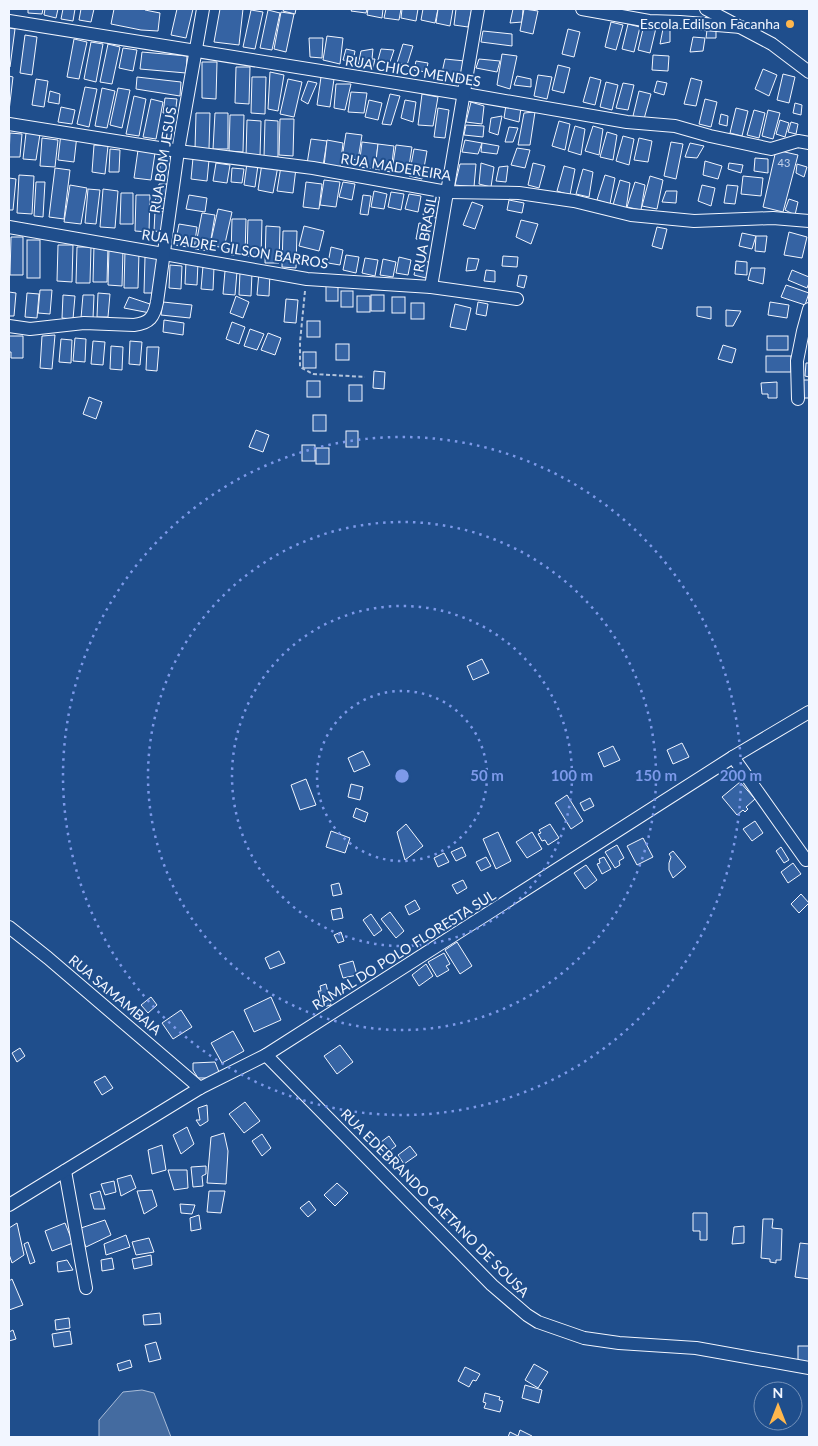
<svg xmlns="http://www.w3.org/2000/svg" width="818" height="1446" font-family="Lato,sans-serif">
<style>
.water{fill:#446ba0;stroke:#a8bbd7}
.building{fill:#3563a3;stroke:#f2f6ff}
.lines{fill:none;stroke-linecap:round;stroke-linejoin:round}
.minor-casing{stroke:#f2f6ff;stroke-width:14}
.path{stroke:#b3c4dc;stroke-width:2;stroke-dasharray:4 2.5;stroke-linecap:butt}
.minor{stroke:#1f4e8c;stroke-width:12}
.ring{fill:none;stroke:#7d9aea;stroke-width:2.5;stroke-dasharray:2.5 5}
.poi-dot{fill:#ffb74d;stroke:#1f4e8c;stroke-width:2}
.labels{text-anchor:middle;stroke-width:4;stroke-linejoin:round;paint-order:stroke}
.number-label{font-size:11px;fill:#c3d1e8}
.poi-label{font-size:14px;fill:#f2f6ff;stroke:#1f4e8c;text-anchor:end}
.street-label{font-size:14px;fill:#f2f6ff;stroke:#1f4e8c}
.centre{fill:#7d9aea;stroke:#1f4e8c;stroke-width:2.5}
.ring-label{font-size:15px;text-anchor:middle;font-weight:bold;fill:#7d9aea;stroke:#1f4e8c;stroke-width:4;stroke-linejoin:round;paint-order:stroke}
</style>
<rect width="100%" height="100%" fill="#1f4e8c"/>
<polygon class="water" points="142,1390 154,1393 171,1437 99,1437 99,1420 123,1392"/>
<g class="building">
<polygon points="28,9 43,9 42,14 28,13"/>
<polygon points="45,9 58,9 56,18 44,15"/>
<polygon points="63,9 75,9 73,21 61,19"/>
<polygon points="81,9 94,9 91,22 79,20"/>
<polygon points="114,9 145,9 145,10 160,13 158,31 141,30 111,24"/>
<polygon points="177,9 193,9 186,38 171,35"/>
<polygon points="220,9 243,9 239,45 214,42"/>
<polygon points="284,9 296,9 295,14 283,11"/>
<polygon points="352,9 367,9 366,13 351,11"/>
<polygon points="368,9 383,9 382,18 367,15"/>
<polygon points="386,9 401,9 399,20 384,18"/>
<polygon points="402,9 418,9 416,21 401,18"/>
<polygon points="423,9 438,9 435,23 421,20"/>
<polygon points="438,9 453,9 450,26 436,23"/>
<polygon points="456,9 472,9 468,27 454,25"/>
<polygon points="513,9 523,9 522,22 510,23"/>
<polygon points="524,9 538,11 533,34 520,31"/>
<polygon points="251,10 263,12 255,49 243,47"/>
<polygon points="268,10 280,13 272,50 260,48"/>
<polygon points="281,12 294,14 286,52 274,49"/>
<polygon points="611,22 623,25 616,50 605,47"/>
<polygon points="628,24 640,27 634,52 622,49"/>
<polygon points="644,25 656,28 650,53 638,50"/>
<polygon points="9,28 15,29 10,67 9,67"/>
<polygon points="568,29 580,32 574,57 562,54"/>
<polygon points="663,29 670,29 670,42 660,44"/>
<polygon points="707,30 716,30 716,38 706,38"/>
<polygon points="483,31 512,34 512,46 481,42"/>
<polygon points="25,35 37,37 32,75 20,73"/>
<polygon points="327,36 343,38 340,64 323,60"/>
<polygon points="693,37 705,38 703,51 690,52"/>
<polygon points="309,38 323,38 322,58 310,57"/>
<polygon points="74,39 87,42 79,79 67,77"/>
<polygon points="91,42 103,44 96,82 84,79"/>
<polygon points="108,44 120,47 112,84 100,82"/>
<polygon points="403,44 413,46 407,65 397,63"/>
<polygon points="123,48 137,50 133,71 119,68"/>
<polygon points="346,49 355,51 353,62 343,60"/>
<polygon points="373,49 372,59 375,59 373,68 358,66 361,51"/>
<polygon points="381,49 394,50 390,62 378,60"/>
<polygon points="142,52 187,56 186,73 140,69"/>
<polygon points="502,54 517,56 510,89 497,85"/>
<polygon points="653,55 669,56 668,71 652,70"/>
<polygon points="445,59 465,61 459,82 441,77"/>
<polygon points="479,59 500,61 497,72 476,68"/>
<polygon points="416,61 428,63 426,72 414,70"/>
<polygon points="202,62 217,62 216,99 202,98"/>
<polygon points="558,65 570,68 564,93 552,90"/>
<polygon points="236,67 250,67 249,104 235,103"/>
<polygon points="763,69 777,75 769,96 755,89"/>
<polygon points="270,72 284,75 278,111 268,109"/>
<polygon points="783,74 795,77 789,103 777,100"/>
<polygon points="538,75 552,77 547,99 534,96"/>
<polygon points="9,76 13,77 9,111"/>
<polygon points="517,76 531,79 531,87 514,85"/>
<polygon points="137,77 181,82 180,96 136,89"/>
<polygon points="252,77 266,77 265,114 251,113"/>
<polygon points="321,77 334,79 330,107 317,105"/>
<polygon points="590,77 601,80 595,105 583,102"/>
<polygon points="691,78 702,81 696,106 684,104"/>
<polygon points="36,79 48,81 44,107 32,105"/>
<polygon points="288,79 302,82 294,117 280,114"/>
<polygon points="308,81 317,83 308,104 301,100"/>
<polygon points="657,81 667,83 664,95 654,92"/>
<polygon points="606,82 618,85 612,110 600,107"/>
<polygon points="623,83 634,85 628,110 616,108"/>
<polygon points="336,84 351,84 345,110 334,108"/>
<polygon points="85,87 97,89 89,127 77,124"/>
<polygon points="102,88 115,91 107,128 95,126"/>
<polygon points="118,88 130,90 122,128 110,125"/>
<polygon points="50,91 60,94 59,104 48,102"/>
<polygon points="639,91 651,94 644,119 633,116"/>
<polygon points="351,92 367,93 364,113 348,112"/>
<polygon points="390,94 400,96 391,125 382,124"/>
<polygon points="422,94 438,97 433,126 418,125"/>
<polygon points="134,96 146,99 139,136 126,134"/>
<polygon points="165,98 177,99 175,115 163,113"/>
<polygon points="151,99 163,102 156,139 143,137"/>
<polygon points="705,99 717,102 711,127 699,124"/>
<polygon points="369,100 382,103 378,120 365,117"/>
<polygon points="405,100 416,102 413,122 401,118"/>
<polygon points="471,102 484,106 482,124 466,122"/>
<polygon points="795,103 802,105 801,115 793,113"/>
<polygon points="506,105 521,108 519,122 504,118"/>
<polygon points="61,107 75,110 72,124 58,122"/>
<polygon points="438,108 449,110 445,138 434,137"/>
<polygon points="736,108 748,111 742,136 730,133"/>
<polygon points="754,110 765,113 759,138 747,135"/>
<polygon points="768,110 780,113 773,139 762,136"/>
<polygon points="535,112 530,145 518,145 524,113"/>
<polygon points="196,113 210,113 209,149 195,149"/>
<polygon points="215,113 228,113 228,149 213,149"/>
<polygon points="721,114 728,116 727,126 719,124"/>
<polygon points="230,115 244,115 243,152 229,151"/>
<polygon points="502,116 498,135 489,132 491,118"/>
<polygon points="280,119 294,119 293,156 279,155"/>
<polygon points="247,120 261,121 260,157 246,157"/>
<polygon points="265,120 278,121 278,157 264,157"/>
<polygon points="780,120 789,123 785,137 776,134"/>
<polygon points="559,121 570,124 565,150 552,146"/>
<polygon points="791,122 798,124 796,134 788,132"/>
<polygon points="466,125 484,126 483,137 464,135"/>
<polygon points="575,126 585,129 581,155 568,151"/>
<polygon points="593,126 603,129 599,155 585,151"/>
<polygon points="509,127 518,128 513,142 505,142"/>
<polygon points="607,132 617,135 613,160 600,157"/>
<polygon points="10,133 22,134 20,157 9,157"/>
<polygon points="26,133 40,134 36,160 23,159"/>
<polygon points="61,133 77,135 74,162 58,160"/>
<polygon points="346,133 362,135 358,160 342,158"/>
<polygon points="623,136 634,139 629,165 616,161"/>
<polygon points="42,138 58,140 55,167 40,166"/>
<polygon points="639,138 652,141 648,162 634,160"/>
<polygon points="311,139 327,141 323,166 307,164"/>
<polygon points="327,140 343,143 340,168 324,166"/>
<polygon points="465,140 482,143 478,154 462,152"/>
<polygon points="362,142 378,144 375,169 359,167"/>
<polygon points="671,142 683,144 676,179 664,176"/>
<polygon points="482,143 499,146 497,154 481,152"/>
<polygon points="690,143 704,146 697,158 685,157"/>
<polygon points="378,144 394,146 391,172 375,169"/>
<polygon points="94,145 108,146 105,174 92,172"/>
<polygon points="396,145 412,147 408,173 392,170"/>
<polygon points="517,148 530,150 525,168 511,165"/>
<polygon points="110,149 120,150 119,172 109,172"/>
<polygon points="414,149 427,151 422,179 409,176"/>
<polygon points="138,150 155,153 151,180 134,178"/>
<polygon points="776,150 798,155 783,212 763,207"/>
<polygon points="162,153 176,155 172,182 158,180"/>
<polygon points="193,158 209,160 207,181 191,179"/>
<polygon points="755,158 768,159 768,173 754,171"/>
<polygon points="705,161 722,166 718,179 703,175"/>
<polygon points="216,163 230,165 227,183 213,181"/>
<polygon points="247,163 258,165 255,187 244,185"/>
<polygon points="262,163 278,166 273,193 258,190"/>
<polygon points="481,163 494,167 491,187 479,184"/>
<polygon points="533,163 545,166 539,188 528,185"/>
<polygon points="729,163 743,165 741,173 728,169"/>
<polygon points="460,164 476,164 474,187 455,185"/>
<polygon points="797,164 807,167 804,177 796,173"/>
<polygon points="281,166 296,168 293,193 277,191"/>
<polygon points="508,166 506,182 496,181 499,167"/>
<polygon points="564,166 575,169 570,195 557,191"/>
<polygon points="55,168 70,170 64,219 49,217"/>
<polygon points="232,168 244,169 242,183 231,182"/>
<polygon points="583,169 593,172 589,197 576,194"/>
<polygon points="19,175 34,176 32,214 17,213"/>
<polygon points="605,175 615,178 610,204 597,200"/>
<polygon points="650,176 663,180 657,209 642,206"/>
<polygon points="743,176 763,178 761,196 741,194"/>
<polygon points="9,178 16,179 13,210 9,210"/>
<polygon points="324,180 340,182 336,207 320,205"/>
<polygon points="620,180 630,183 626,209 613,205"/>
<polygon points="36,182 45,182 43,217 34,216"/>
<polygon points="306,182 322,184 319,209 303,207"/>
<polygon points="343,182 355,184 352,200 339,197"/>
<polygon points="635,182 645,185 641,210 627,207"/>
<polygon points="159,184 170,184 169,200 158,197"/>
<polygon points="70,185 87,188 81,224 64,222"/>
<polygon points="702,185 715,188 711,206 698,201"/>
<polygon points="727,185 738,186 735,204 724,203"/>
<polygon points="88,189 100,190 96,224 85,223"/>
<polygon points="103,189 118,191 115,228 100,227"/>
<polygon points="374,191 387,194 384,209 371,207"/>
<polygon points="666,191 677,191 676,203 662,202"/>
<polygon points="391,192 404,194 401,210 388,207"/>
<polygon points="121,193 133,193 133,224 120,224"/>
<polygon points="409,194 421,196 418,212 405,209"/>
<polygon points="136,195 150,195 149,232 135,231"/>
<polygon points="189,195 207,198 205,212 186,209"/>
<polygon points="363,195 371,196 368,215 360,214"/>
<polygon points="156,198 168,202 168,208 152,209"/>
<polygon points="789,199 798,202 795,215 785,210"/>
<polygon points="426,200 439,202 436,218 423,215"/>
<polygon points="509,200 524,203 522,213 507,210"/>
<polygon points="472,202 483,206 475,229 463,225"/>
<polygon points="218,209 232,212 224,248 210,245"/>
<polygon points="155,211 167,212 165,232 154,231"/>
<polygon points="202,213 215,215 209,251 195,249"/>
<polygon points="232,219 246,219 245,256 231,255"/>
<polygon points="248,220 262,220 261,257 247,256"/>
<polygon points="521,220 538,224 531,244 516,237"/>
<polygon points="419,223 431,225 428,241 416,239"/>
<polygon points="179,224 197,227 194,248 175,245"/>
<polygon points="266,226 280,227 279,263 265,263"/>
<polygon points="304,226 324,231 319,251 299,246"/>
<polygon points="657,227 667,229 662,249 652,246"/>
<polygon points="283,231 297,231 296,268 282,267"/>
<polygon points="789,232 807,237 802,258 784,255"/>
<polygon points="742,233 756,236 752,249 739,246"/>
<polygon points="756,236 767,236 765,252 755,251"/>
<polygon points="11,237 23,237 23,275 10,275"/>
<rect x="27" y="240" width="13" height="38"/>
<polygon points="58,245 73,245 72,282 57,281"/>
<polygon points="94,245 108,246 107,282 93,282"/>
<polygon points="77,247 91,247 90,283 76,283"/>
<polygon points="331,247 343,250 340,265 328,263"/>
<polygon points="109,249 123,249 122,286 108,285"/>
<polygon points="125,251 139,252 138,288 124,288"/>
<polygon points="346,255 359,257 356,273 343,270"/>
<polygon points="503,256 518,257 517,267 502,266"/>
<polygon points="145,257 159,257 158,293 144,293"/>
<polygon points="399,257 411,260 408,275 396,273"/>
<polygon points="365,258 378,260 375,276 362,273"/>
<polygon points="468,258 479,259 476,270 466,271"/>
<polygon points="383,259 396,262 393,277 380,275"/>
<polygon points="417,260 429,262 426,278 414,275"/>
<polygon points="186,261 198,262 197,285 185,284"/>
<polygon points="736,261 747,262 747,275 735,274"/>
<polygon points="170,265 182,266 181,289 169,288"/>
<polygon points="203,266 214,267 213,290 201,289"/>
<polygon points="751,268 765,268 763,284 748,280"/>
<polygon points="486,270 495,271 495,282 484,281"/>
<polygon points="792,270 809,277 809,283 807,288 788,280"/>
<polygon points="225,271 237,272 235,295 223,294"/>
<polygon points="240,272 252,273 251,296 239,295"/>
<polygon points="259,272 270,272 269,296 257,295"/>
<polygon points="519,275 527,276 524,288 517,286"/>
<rect x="326" y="285" width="12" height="16"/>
<polygon points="786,285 809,293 805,305 781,297"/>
<polygon points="40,290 52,290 50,314 38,313"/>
<rect x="341" y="291" width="12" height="16"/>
<polygon points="9,292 16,293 14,316 9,316"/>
<polygon points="27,293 39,294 37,318 25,317"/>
<polygon points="98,293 110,294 108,317 97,317"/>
<polygon points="63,295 75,296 73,319 62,318"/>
<polygon points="83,295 94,295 93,319 81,318"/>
<rect x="371" y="295" width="13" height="16"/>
<polygon points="236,296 249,302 243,318 230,313"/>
<rect x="357" y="296" width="13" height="16"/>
<polygon points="129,297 150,304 150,313 124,308"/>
<rect x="392" y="297" width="13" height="16"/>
<polygon points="286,299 298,300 296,323 284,322"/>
<polygon points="163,302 192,305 190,318 161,315"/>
<polygon points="478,302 488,304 486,316 476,314"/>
<polygon points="770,302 789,305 787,318 768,315"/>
<rect x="411" y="303" width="13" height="16"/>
<polygon points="455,304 471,308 466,330 450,327"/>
<polygon points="697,307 711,307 711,319 697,316"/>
<polygon points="726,310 741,311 733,326 726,326"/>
<polygon points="164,320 184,323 183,335 163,332"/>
<rect x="307" y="321" width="13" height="16"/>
<polygon points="232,322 245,327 239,344 226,339"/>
<polygon points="250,329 264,334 257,350 244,346"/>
<polygon points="268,333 281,338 275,355 261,350"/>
<polygon points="55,335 52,369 40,368 42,336"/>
<polygon points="9,336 23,336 23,358 11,358 11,352 9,352"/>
<rect x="767" y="336" width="21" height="14"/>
<polygon points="75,338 86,339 85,362 73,361"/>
<polygon points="61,339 72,340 71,363 59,362"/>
<polygon points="93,341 105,342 103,365 91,364"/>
<polygon points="130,341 142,342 140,365 129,364"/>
<rect x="336" y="344" width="13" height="16"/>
<polygon points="723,345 736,349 732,363 718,359"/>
<polygon points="111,346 123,347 122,370 110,369"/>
<polygon points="147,347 159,347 157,371 146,370"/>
<rect x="303" y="352" width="13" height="16"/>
<rect x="766" y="356" width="25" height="16"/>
<polygon points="806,363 809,363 809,377 805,376"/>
<polygon points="374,371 385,372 384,389 373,388"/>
<polygon points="801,380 809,380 809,398 802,398"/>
<rect x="307" y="381" width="13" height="16"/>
<polygon points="777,382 777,398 768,398 768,394 762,394 761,383"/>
<rect x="349" y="385" width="13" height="16"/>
<polygon points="89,397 102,402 96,419 83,414"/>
<rect x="313" y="415" width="13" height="16"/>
<polygon points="256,430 269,435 263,452 249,447"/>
<rect x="346" y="431" width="12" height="16"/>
<rect x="302" y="445" width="13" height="16"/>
<rect x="316" y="448" width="13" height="16"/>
<polygon points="482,659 489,673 473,680 467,666"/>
<polygon points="682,743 689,757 673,764 667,750"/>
<polygon points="613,746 620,760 604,767 598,753"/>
<polygon points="363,751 370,765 354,772 348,758"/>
<polygon points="306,779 316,805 300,810 291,785"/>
<polygon points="740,782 755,799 746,807 748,809 745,812 743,810 737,815 722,797"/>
<polygon points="351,784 363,787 360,800 348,797"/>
<polygon points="567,795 583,821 571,829 555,803"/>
<polygon points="590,798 594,806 584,811 580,803"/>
<polygon points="356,808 368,813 365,822 353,817"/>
<polygon points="755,821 763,833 752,841 743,829"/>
<polygon points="406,824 423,846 405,860 397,832"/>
<polygon points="550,824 559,838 548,845 545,840 542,841 538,834 541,833 539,830"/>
<polygon points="331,831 350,838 345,853 326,847"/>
<polygon points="498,832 511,861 496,869 483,839"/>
<polygon points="532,832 542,849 527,858 516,842"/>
<polygon points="643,838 653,857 637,865 627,846"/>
<polygon points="617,845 624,858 619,861 620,865 615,868 605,852"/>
<polygon points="462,847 466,856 456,861 451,852"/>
<polygon points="781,847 789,860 784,863 776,851"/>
<polygon points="673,851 686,867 673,878 669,870 669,863 671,857 669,854"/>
<polygon points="444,853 449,862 438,867 434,858"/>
<polygon points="486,857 491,866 481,871 476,862"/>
<polygon points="604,857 611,869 602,874 597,864 600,863 599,859"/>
<polygon points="793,863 801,874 788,883 781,872"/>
<polygon points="586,865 597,880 585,889 574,873"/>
<polygon points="463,880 467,888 457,894 452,885"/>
<polygon points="339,883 342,894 333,896 331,885"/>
<polygon points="801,894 809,903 799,913 791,904"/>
<polygon points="415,900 420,909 409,915 405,906"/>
<polygon points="341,908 343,918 333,920 331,910"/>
<polygon points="390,912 404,931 396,938 381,919"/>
<polygon points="371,914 382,930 374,936 363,920"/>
<polygon points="341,932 344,941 338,943 334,935"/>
<polygon points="457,942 472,966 460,974 445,950"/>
<polygon points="279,951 285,963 270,969 265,958"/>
<polygon points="444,953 450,964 446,966 449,970 437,977 428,962"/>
<polygon points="353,961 357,975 343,978 339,965"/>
<polygon points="426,964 433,976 419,986 412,975"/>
<polygon points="326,984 328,992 331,991 333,1000 330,1000 331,1005 323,1007 318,991 321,991 320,986"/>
<polygon points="151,997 157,1005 148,1013 141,1005"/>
<polygon points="271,997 281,1020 254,1032 244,1010"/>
<polygon points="181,1010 192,1027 173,1039 162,1023"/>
<polygon points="233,1031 244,1051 222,1063 211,1043"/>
<polygon points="340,1045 353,1062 337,1074 324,1056"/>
<polygon points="20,1048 25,1056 17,1062 12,1053"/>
<polygon points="215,1062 219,1072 209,1078 198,1078 193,1070 193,1063"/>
<polygon points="105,1076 113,1088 102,1095 94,1082"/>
<polygon points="245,1102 260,1121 244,1133 229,1114"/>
<polygon points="207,1105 208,1121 200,1126 196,1120 200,1120 198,1108"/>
<polygon points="187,1127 194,1144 181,1154 173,1135"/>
<polygon points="224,1133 228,1151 226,1184 207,1183 211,1137"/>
<polygon points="262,1134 271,1148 262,1156 252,1141"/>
<polygon points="389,1136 396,1146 384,1155 377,1145"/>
<polygon points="162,1145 166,1170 152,1174 148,1150"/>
<polygon points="410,1146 417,1155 404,1164 398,1155"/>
<polygon points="206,1166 206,1174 202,1176 203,1186 193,1187 191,1167"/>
<polygon points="168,1170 187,1170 188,1188 174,1190"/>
<polygon points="131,1175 136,1188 121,1196 117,1179"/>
<polygon points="114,1181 116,1192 105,1195 101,1184"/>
<polygon points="337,1183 348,1193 335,1206 324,1195"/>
<polygon points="152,1190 157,1206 144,1214 137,1191"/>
<polygon points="100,1191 105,1209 94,1209 90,1194"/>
<polygon points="209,1191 225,1191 221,1213 207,1212"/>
<polygon points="309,1201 316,1210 308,1217 300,1208"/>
<polygon points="180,1204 195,1205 192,1214 181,1213"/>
<polygon points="693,1213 707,1213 707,1240 700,1240 700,1231 693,1231"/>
<polygon points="199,1215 201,1229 191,1231 190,1218"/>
<polygon points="763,1219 773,1219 772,1228 782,1229 781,1260 776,1260 776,1263 770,1262 770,1259 761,1258"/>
<polygon points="105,1220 111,1235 86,1247 78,1229"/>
<polygon points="17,1223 24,1255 12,1263 9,1254 9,1228"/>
<polygon points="65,1223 73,1243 52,1251 45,1231"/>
<polygon points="744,1226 744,1243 732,1244 734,1227"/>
<polygon points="126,1235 130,1247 106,1255 104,1244"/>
<polygon points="149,1238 154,1252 136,1255 132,1242"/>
<polygon points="28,1242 35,1262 30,1264 24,1244"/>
<polygon points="800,1243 809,1244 809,1279 795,1277"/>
<polygon points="151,1255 152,1265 134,1269 132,1259"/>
<polygon points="112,1258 114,1269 102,1271 101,1260"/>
<polygon points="67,1260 73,1270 58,1272 57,1262"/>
<polygon points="12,1279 23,1305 9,1310 9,1281"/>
<polygon points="160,1313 161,1324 144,1325 143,1315"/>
<polygon points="69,1318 70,1328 56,1330 55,1320"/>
<polygon points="13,1330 16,1339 9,1341 9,1332"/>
<polygon points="70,1331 72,1344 54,1347 52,1334"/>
<polygon points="156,1342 161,1359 149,1362 145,1345"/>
<rect x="798" y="1346" width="11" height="17"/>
<polygon points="130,1360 132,1367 119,1371 117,1364"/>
<polygon points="534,1364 548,1372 538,1388 525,1380"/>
<polygon points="465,1367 480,1374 476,1381 473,1380 469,1387 458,1381"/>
<polygon points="525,1385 542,1390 539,1403 522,1398"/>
<polygon points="485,1393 500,1397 499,1400 503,1401 500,1412 484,1408 486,1403 483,1402"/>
<polygon points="520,1430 532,1436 531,1437 508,1437 510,1432 518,1436"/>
</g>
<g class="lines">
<defs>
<g id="minor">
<polyline points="582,9 649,21 680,22 741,27"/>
<polyline points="706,9 772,44 809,72"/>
<polyline points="9,21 465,94 627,122 675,126 710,136 771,149 798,141 809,143"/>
<polyline points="9,124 178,151 313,168 447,192 519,193 574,201 631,215 694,221 773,218 809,221"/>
<polyline points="9,227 307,279 431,287 517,299"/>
<polyline points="431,287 478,9"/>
<path d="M9,326l21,3 54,-6 50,2c16,-2 20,-8 23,-23l21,-151 25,-142"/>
<polyline points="798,399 797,361 803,331 809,309"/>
<polyline points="733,757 806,860"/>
<polyline points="9,927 48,958 200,1088"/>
<polyline points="266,1055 492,1285 527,1315 538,1322 584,1338 619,1343 696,1348 809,1368"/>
<polyline points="65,1171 86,1288"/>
<polyline points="9,1205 200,1088 266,1055 733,757 809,712"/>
</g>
</defs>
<use href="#minor" class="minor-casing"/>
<polyline class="path" points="305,291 300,342 300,367 313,374 365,377"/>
<use href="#minor" class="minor"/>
</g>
<g class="ring">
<circle cx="402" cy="776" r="85"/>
<circle cx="402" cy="776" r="170"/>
<circle cx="402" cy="776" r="254"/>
<circle cx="402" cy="776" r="339"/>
</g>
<circle class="poi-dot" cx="790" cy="24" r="5"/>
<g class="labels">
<g class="number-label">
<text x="784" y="167">43</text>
</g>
<g class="poi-label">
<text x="780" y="29">Escola Edilson Facanha</text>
</g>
<g class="street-label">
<text transform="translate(413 71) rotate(9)" y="5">RUA CHICO MENDES</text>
<text transform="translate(163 160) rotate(-81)" y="5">RUA BOM JESUS</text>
<text transform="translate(396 167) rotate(9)" y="5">RUA MADEREIRA</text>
<text transform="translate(425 234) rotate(-80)" y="5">RUA BRASIL</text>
<text transform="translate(235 249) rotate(9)" y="5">RUA PADRE GILSON BARROS</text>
<text transform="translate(404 950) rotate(-32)" y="5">RAMAL DO POLO FLORESTA SUL</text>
<text transform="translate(115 995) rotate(40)" y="5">RUA SAMAMBAIA</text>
<text transform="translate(435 1203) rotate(45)" y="5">RUA EDEBRANDO CAETANO DE SOUSA</text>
</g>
</g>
<circle cx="402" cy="776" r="8" class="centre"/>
<g class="ring-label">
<text x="487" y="781">50 m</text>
<text x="572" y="781">100 m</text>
<text x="656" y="781">150 m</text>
<text x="741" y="781">200 m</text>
</g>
<rect width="818" height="1446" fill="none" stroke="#f2f6ff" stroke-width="20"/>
<g transform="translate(778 1406)"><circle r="24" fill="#1f4e8c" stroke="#7391ba"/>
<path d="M0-4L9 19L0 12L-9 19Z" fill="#ffb74d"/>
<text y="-8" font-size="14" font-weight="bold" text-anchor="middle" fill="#f2f6ff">N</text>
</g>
</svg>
